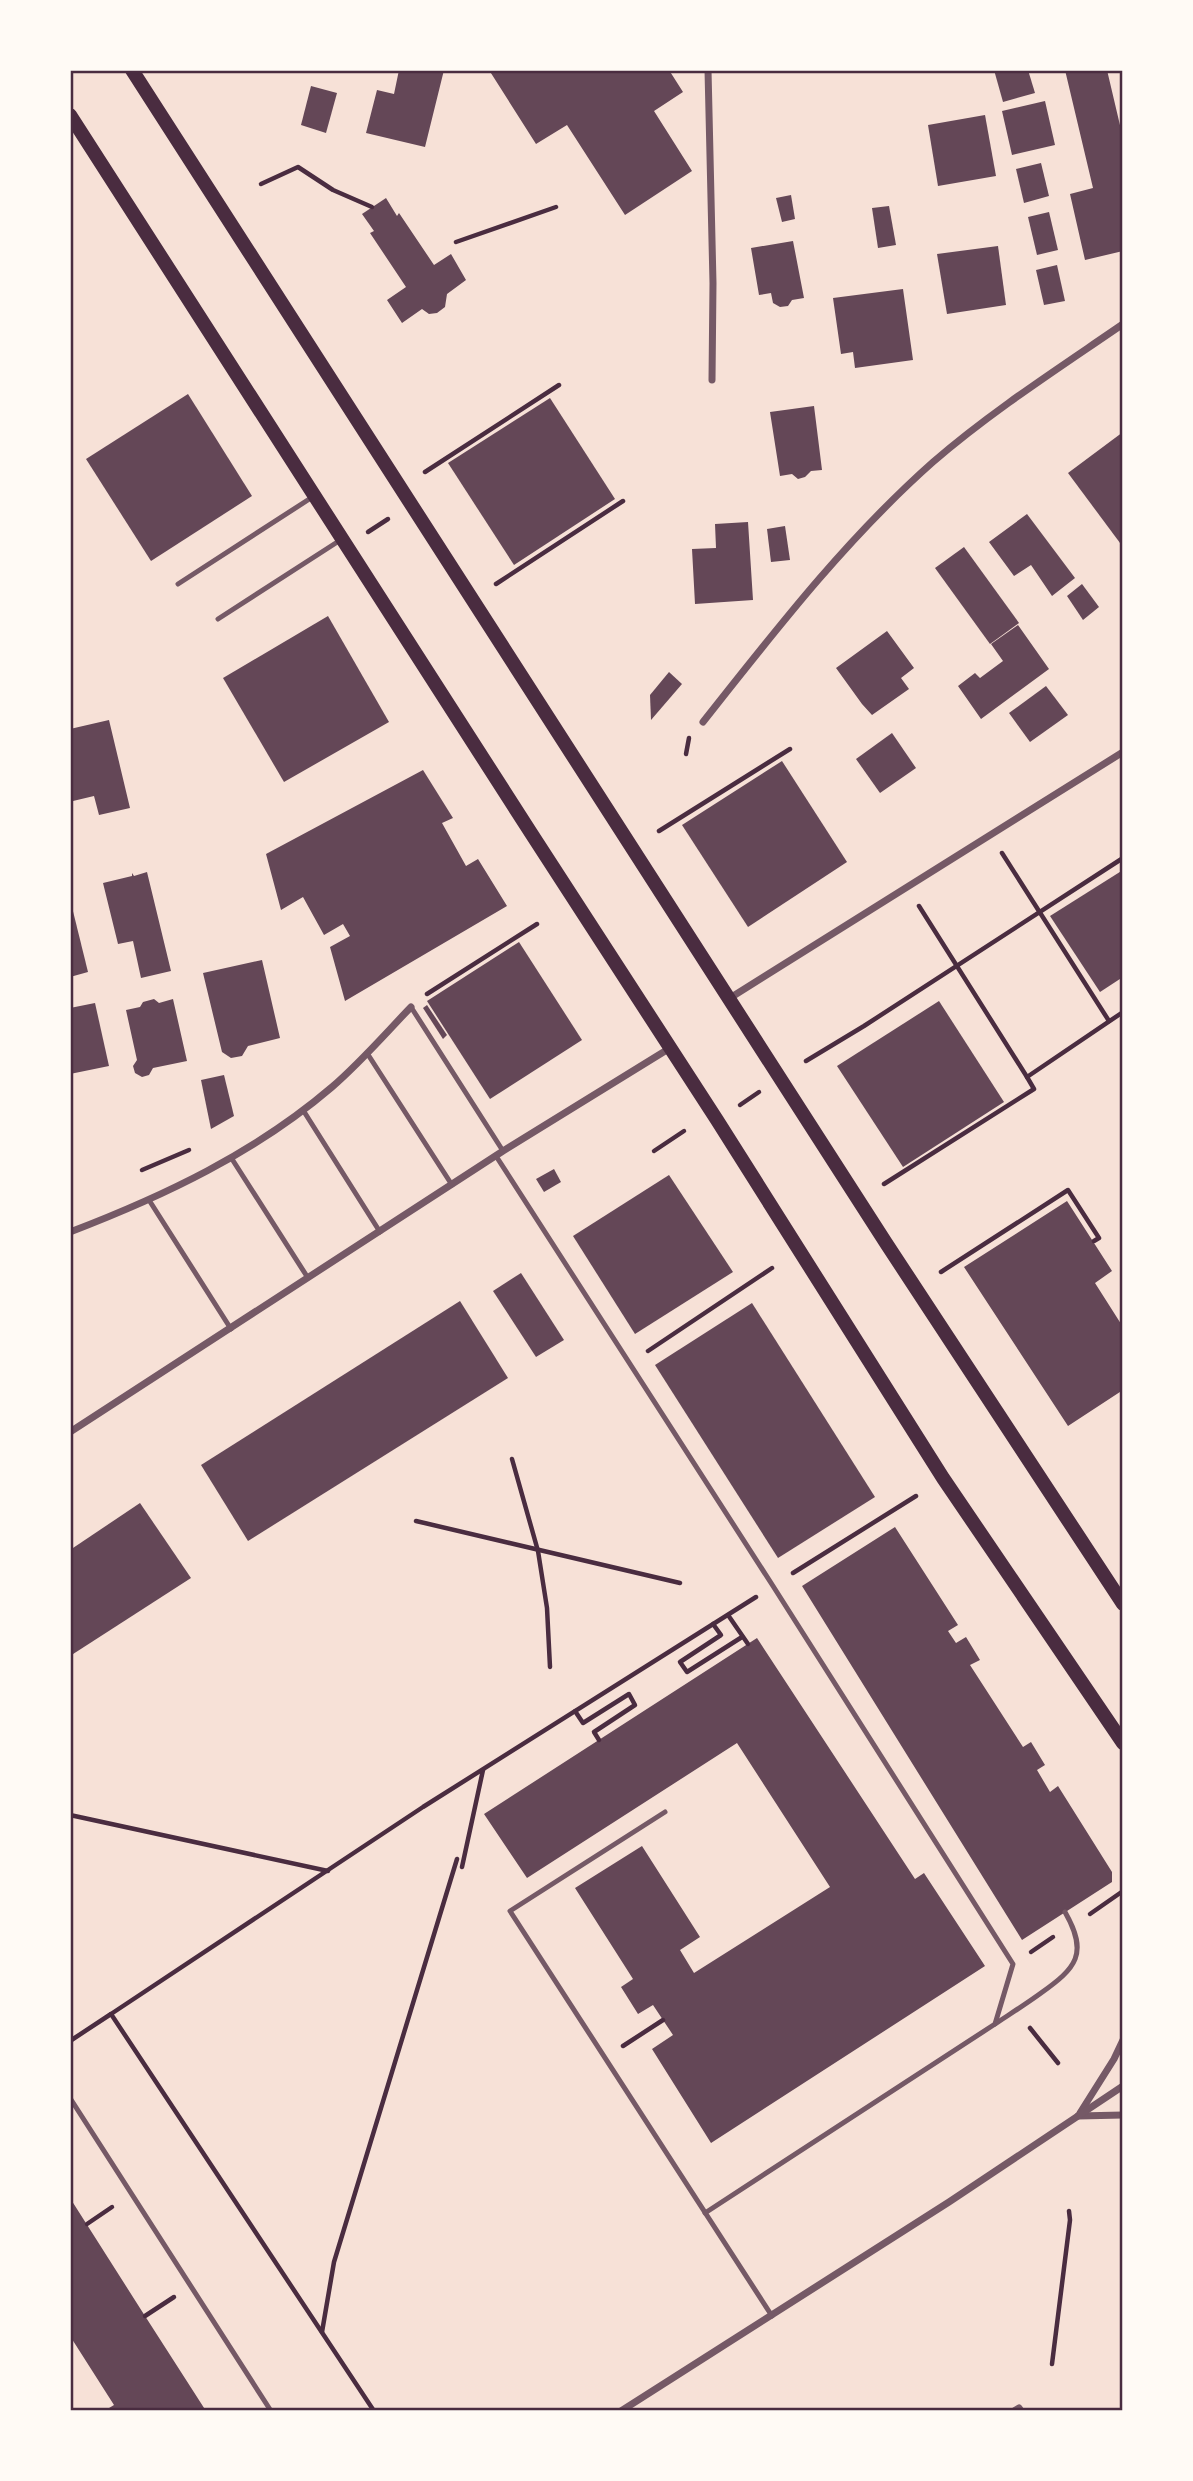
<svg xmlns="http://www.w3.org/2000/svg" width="1193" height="2481" font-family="'Exo 2',sans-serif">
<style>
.building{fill:#644757}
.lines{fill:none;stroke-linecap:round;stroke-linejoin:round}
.path{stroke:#4a2c40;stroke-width:4.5}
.service{stroke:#755966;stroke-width:5}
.minor{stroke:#755966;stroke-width:7}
.secondary{stroke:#4a2c40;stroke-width:14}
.neatline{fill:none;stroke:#4a2c40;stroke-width:2.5}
</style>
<rect width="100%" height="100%" fill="#f7e1d7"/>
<g class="building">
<polygon points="399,70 444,70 425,147 366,133 377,90 394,94"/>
<polygon points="489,70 669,70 683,92 654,111 692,171 625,215 567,125 536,144"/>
<polygon points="994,70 1028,70 1035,93 1003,102"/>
<polygon points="1065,70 1107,70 1123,138 1123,251 1085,260 1070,194 1093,188"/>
<polygon points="311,86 337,93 326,133 301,125"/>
<polygon points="1045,101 1055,145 1012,155 1002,111"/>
<polygon points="985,115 996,176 938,186 928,125"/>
<polygon points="1041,163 1049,196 1024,203 1016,169"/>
<polygon points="791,195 795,219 782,222 776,198"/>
<polygon points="386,198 397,216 399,213 434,265 451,254 466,280 447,294 445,307 437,313 429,314 422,309 402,323 387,300 406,287 370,233 374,231 362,214"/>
<polygon points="889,206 896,245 878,248 872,208"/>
<polygon points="1049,212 1058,250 1037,255 1028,217"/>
<polygon points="793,241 804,298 792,300 788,306 780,307 773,303 771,293 759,295 751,248"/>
<polygon points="998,246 1006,305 947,314 937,254"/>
<polygon points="1057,265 1065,301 1044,305 1036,270"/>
<polygon points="903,289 913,360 855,368 853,352 841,354 833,298"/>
<polygon points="188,394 252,496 151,561 86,459"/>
<polygon points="550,398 615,499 514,565 448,463"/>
<polygon points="814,406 822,470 811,471 805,477 798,479 792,474 780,476 770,412"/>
<polygon points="1123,432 1123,547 1068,473"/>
<polygon points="1027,514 1075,578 1052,596 1031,565 1014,576 989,542"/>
<polygon points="748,522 753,600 695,604 692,549 716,548 715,524"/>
<polygon points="785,526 790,560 771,562 767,529"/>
<polygon points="964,547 1019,623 990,644 935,568"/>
<polygon points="1082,584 1099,607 1083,620 1067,596"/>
<polygon points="328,616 389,722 284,782 223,678"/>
<polygon points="1018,625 1049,669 981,719 958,686 975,673 980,678 1003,661 991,644"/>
<polygon points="887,631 914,668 901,678 909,689 872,715 862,704 836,668"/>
<polygon points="669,672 682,684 651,720 650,695"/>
<polygon points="1046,686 1068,715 1030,742 1009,713"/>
<polygon points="109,720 130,808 99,815 94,796 73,801 70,790 70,729"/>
<polygon points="892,733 916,768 880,793 856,759"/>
<polygon points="782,761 847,862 748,927 682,825"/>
<polygon points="423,770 453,818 442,823 466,866 478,859 507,906 345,1001 330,947 350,936 343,924 324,935 303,897 281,910 266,854"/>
<polygon points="1123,870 1123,977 1100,992 1050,916"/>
<polygon points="147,872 171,971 141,978 133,941 118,944 103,883 132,876 132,873 134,876"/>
<polygon points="70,899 88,972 70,977"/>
<polygon points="519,942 582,1040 490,1099 427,1001"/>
<polygon points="262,960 280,1038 248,1046 242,1056 231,1058 222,1052 203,973"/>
<polygon points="154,999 159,1003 173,999 187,1061 153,1068 149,1075 142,1077 135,1073 133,1066 137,1060 126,1010 140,1007 143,1002"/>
<polygon points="939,1001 1004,1102 903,1167 837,1066"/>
<polygon points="95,1003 109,1066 70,1074 70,1008"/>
<polygon points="427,1005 447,1035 443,1039 423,1008"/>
<polygon points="224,1075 234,1116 211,1129 201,1080"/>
<polygon points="554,1169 561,1182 544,1192 536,1179"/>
<polygon points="669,1175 733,1272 635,1334 573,1236"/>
<polygon points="1067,1201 1112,1271 1095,1283 1123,1327 1123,1390 1068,1426 964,1267"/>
<polygon points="521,1273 564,1340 536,1357 493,1291"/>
<polygon points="460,1301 508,1378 248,1541 201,1465"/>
<polygon points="752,1303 875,1497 778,1558 655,1365"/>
<polygon points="140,1503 191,1578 70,1656 70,1550"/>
<polygon points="895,1527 958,1625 948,1631 956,1643 966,1637 980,1660 970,1665 1023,1747 1031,1742 1045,1765 1037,1770 1050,1792 1058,1786 1112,1872 1112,1882 1022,1940 802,1586"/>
<polygon points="757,1638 915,1879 924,1873 985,1966 711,2143 652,2049 673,2035 653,2005 638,2014 621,1987 633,1979 575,1888 642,1846 700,1937 680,1950 694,1973 830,1887 737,1743 527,1878 484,1814"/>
<polygon points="70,2198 145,2316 206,2411 104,2411 114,2405 70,2336"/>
</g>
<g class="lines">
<g class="path">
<polyline points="261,184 298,167 333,190 372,207"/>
<polyline points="456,242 556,207"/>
<polyline points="425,472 559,385"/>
<polyline points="368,532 388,519"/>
<polyline points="496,584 623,501"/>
<polyline points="686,754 689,738"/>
<polyline points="659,831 790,749"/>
<polyline points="1002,853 1109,1021"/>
<polyline points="919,906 1027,1077"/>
<polyline points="427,994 537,924"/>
<polyline points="806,1061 864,1026 1123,858"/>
<polyline points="740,1105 759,1092"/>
<polyline points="654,1151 684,1131"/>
<polyline points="142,1170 189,1150"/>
<polyline points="884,1184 1034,1089 1027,1077 1123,1012"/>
<polyline points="941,1272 1068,1190 1099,1238 1094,1241"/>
<polyline points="648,1351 772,1268"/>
<polyline points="512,1459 538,1551 547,1608 550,1667"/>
<polyline points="416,1521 680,1583"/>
<polyline points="793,1573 916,1496"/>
<polyline points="728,1615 748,1644"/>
<polyline points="713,1624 721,1635 680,1662 687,1672 742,1637"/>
<polyline points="575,1711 583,1723 629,1694 635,1705 594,1732 599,1740"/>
<polyline points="70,1815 328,1871"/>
<polyline points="462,1867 483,1770"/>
<polyline points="1090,1914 1123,1891"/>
<polyline points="1031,1952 1053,1937"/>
<polyline points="1030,2028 1058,2063"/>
<polyline points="70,2041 111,2014"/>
<polyline points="623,2046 663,2020"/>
<polyline points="87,2224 112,2207"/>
<polyline points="145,2316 174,2297"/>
<polyline points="322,2332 334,2262 457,1859"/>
<polyline points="1052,2364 1070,2220 1069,2211"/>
<polyline points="374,2411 111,2014 423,1807 756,1597"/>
</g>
<g class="service">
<polyline points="178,584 314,496"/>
<polyline points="218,619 342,539"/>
<polyline points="411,1007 503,1151"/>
<polyline points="367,1053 452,1185"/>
<polyline points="303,1110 380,1232"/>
<polyline points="496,1156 773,1586 1013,1964 995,2024 705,2213"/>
<polyline points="232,1159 308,1278"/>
<polyline points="149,1200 231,1329"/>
<polyline points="665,1812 510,1911 772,2316"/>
<path d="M995,2024c15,-10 31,-20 46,-31 35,-25 48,-39 24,-81"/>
<polyline points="70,2098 271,2411"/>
</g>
<g class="minor">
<polyline points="708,70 713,283 712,380"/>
<path d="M703,722c72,-91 143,-183 230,-260 59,-51 126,-94 190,-138"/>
<polyline points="730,998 1123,752"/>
<path d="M70,1232c94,-36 185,-79 262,-145 28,-24 53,-53 79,-80"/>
<polyline points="70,1432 503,1151 670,1048"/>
<polyline points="1080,2113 1114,2059 1123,2040"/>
<polyline points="1078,2116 1123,2115"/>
<polyline points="621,2411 949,2202 1123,2086"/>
<polyline points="1014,2411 1019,2408 1021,2411"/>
</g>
<g class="secondary">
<polyline points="132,70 886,1243 1123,1604"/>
<polyline points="70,115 531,833 717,1120 943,1478 1123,1743"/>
</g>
</g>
<rect width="1193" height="2481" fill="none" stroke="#fffaf5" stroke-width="144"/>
<rect x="72" y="72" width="1049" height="2337" class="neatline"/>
</svg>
